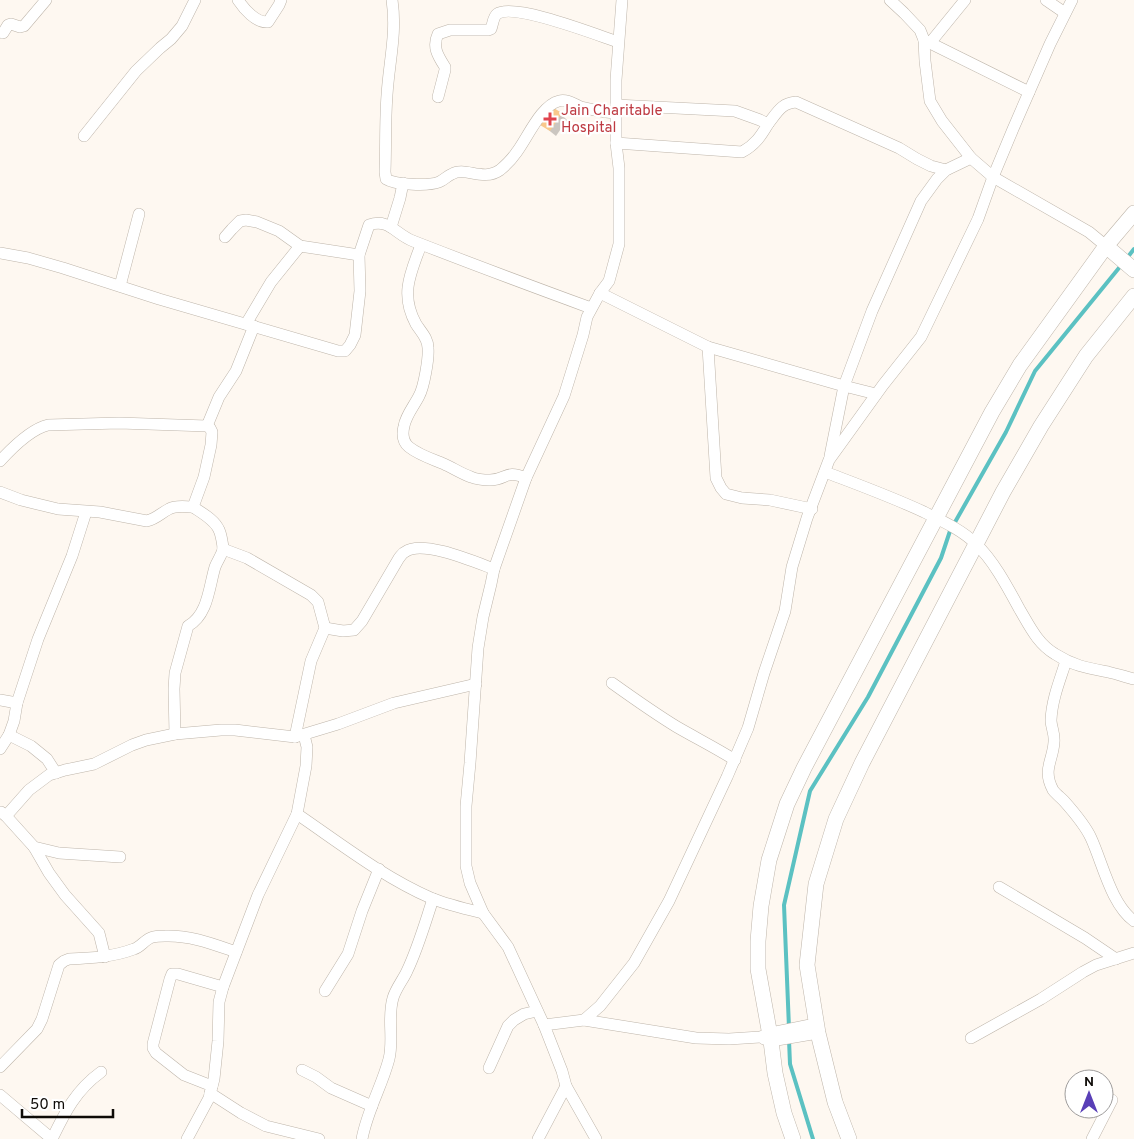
<svg xmlns="http://www.w3.org/2000/svg" width="1134" height="1139" font-family="Overpass,sans-serif">
<style>
.shadow{fill:#0003}
.lines{fill:none;stroke-linecap:round;stroke-linejoin:round}
.stream{stroke:#5bc1c2;stroke-width:4}
.building{fill:#f9c88b}
.street-casing{stroke:#beb5aa;stroke-width:12}
.secondary-casing{stroke:#beb5aa;stroke-width:16}
.street{stroke:#fff;stroke-width:11}
.secondary{stroke:#fff;stroke-width:15}
.health-dot{fill:#e0444e;stroke:#fff;stroke-width:2}
.labels{text-anchor:middle;stroke-width:4.5;stroke-linejoin:round;paint-order:stroke}
.health-label{font-size:15px;fill:#be3a42;stroke:#fff;text-anchor:start}
</style>
<rect width="100%" height="100%" fill="#fef8f1"/>
<polygon class="shadow" points="561,114 567,120 556,136 541,124"/>
<g class="lines">
<g class="stream">
<polyline points="1127,258 1134,249"/>
<polyline points="789,1028 784,905 810,791 868,697 941,558 950,531 1006,432 1035,371 1123,263"/>
<polyline points="789,1040 790,1064 813,1139"/>
</g>
</g>
<polygon class="building" points="552,107 562,113 550,131 540,125"/>
<g class="lines">
<defs>
<g id="street">
<path d="M238,0c6,9 18,23 30,22l11,-17 2,-5"/>
<path d="M392,0c5,33 -3,62 -5,95 -2,26 -1,52 -2,77l1,7c9,6 43,7 53,3 5,-2 8,-6 13,-8 13,-8 31,8 48,-4 6,-5 12,-11 16,-17 11,-14 25,-48 43,-52 8,-2 15,3 22,6 11,3 23,5 34,6"/>
<polyline points="890,0 904,13 920,30 924,40 925,61 930,101 942,121 971,158 993,177 1089,232 1106,246"/>
<polyline points="1046,0 1065,13"/>
<polyline points="3,33 8,25 11,24 20,27 24,26 46,0"/>
<polyline points="924,40 1029,92"/>
<polyline points="930,43 965,0"/>
<path d="M438,97l7,-27v-3c-7,-11 -13,-20 -7,-33l12,-4h38l3,-1c2,-5 2,-12 6,-15 16,-12 100,21 121,28"/>
<path d="M616,105l119,6 25,9 8,4c-7,12 -13,21 -26,28l-126,-9"/>
<path d="M768,124c9,-11 13,-21 28,-22l103,46 18,11 14,7 15,4"/>
<polyline points="84,136 136,71 160,48 171,39 182,26 195,0"/>
<polyline points="391,227 400,198 403,183"/>
<polyline points="225,237 232,229 240,221 246,220 257,222 279,231 300,246 359,255"/>
<path d="M421,245c-11,29 -21,50 -5,79 5,8 12,14 12,24 1,10 -4,39 -9,48 -5,10 -13,19 -15,30 -2,8 -1,16 5,21 10,8 23,12 35,17 9,4 18,10 27,13 5,2 13,3 19,3 17,0 15,-11 36,-2"/>
<path d="M0,253l28,5 35,10 96,31 179,52h7l5,-6 5,-10 5,-44 -1,-36 10,-30c20,-7 26,9 44,16 59,23 118,45 178,67"/>
<polyline points="120,286 139,214"/>
<polyline points="600,293 708,347 844,386 830,456"/>
<polyline points="246,324 271,282 300,246"/>
<polyline points="708,347 716,478 721,488 726,494 742,498 770,500 812,509"/>
<polyline points="876,394 844,386 872,311 921,201 937,179 946,170 971,158"/>
<path d="M0,461c11,-12 31,-32 48,-36l71,-2 88,3 12,-29 17,-26 18,-45"/>
<path d="M825,472c34,13 67,25 99,40 18,9 38,18 52,32 18,17 32,44 44,66 10,17 18,34 35,44 19,12 32,14 53,18 9,2 18,5 26,7"/>
<path d="M0,492l21,8 37,9 42,3 47,9c9,-2 14,-8 22,-12 7,-4 16,-2 24,-2"/>
<polyline points="223,549 247,558 311,595 318,602 325,628 311,661 295,737"/>
<path d="M325,628l18,3 11,-1 8,-9 37,-63c2,-2 3,-5 6,-6 17,-13 70,10 89,17"/>
<path d="M1066,661c-6,19 -14,38 -15,59 0,7 4,14 3,22 -1,19 -12,27 -1,48 3,4 7,7 11,11 8,9 22,26 27,37 12,26 20,66 43,83"/>
<path d="M612,683c21,15 42,30 65,44 19,11 39,21 58,33"/>
<polyline points="0,700 17,703"/>
<path d="M175,734l-1,-45 1,-16 13,-47c20,-11 21,-39 27,-59 2,-6 7,-12 8,-18 0,-4 -2,-15 -4,-19 -4,-10 -17,-17 -26,-23l11,-30 7,-32 1,-13 -2,-4 -3,-2"/>
<polyline points="9,735 31,746 47,759 56,773"/>
<path d="M304,735l3,12 -1,19 -9,48c44,30 86,63 134,84 17,7 35,11 52,15"/>
<polyline points="0,749 9,735 14,721 17,703 38,639 72,556 86,512"/>
<polyline points="1,812 6,816 34,847 59,853 120,857"/>
<polyline points="6,816 29,790 49,775 65,770 94,764 132,745 146,740 175,734 221,730 235,730 295,737 338,724 394,703 476,684"/>
<polyline points="34,847 49,873 65,895 99,933 105,957"/>
<polyline points="999,887 1085,938 1116,959"/>
<polyline points="325,991 348,954 362,911 379,869"/>
<polyline points="584,1020 600,1006 634,963 669,901 727,777 748,728 764,673 785,611 792,567 807,518 829,460 883,385 921,337 978,219 993,177 1013,129 1050,44 1072,0"/>
<polyline points="544,1025 508,947 483,913 470,883 466,866 466,806 470,763 478,648 483,617 491,584 494,569 526,478 564,396 583,335 587,317 600,293 609,281 619,244 619,168 616,143 616,80 622,0"/>
<polyline points="971,1038 1041,999 1083,972 1096,965 1134,953"/>
<polyline points="764,1039 771,1041 818,1033"/>
<path d="M0,1067l37,-38 5,-10 17,-54 5,-4 5,-2c22,-1 44,-2 65,-10 7,-2 11,-10 19,-12 4,-1 8,-1 12,-1 25,-1 48,8 71,16"/>
<polyline points="489,1068 508,1026 514,1020 524,1014 537,1011"/>
<polyline points="302,1070 316,1077 331,1088 372,1106"/>
<polyline points="212,1086 184,1075 156,1053 153,1048 153,1044 170,979 172,974 178,974 223,987"/>
<polyline points="210,1093 241,1113 266,1126 319,1139"/>
<polyline points="0,1095 52,1139"/>
<path d="M52,1139c13,-27 24,-49 49,-67"/>
<polyline points="187,1139 209,1098 214,1079 218,1041 219,1002 223,987 258,895 297,814"/>
<path d="M362,1139c5,-28 20,-53 27,-80 5,-20 -2,-41 4,-61 3,-10 10,-18 14,-27 11,-23 18,-48 26,-72"/>
<polyline points="538,1139 566,1086"/>
<polyline points="596,1139 566,1086 562,1071 544,1025 584,1020 696,1038 729,1039 760,1037 776,1032 815,1024"/>
<polyline points="1092,1139 1112,1100"/>
</g>
<g id="secondary">
<polyline points="1134,213 1106,246 1134,270"/>
<polyline points="793,1139 784,1113 775,1073 771,1041 758,969 758,941 761,906 769,860 787,804 804,768 992,412 1020,365 1106,246"/>
<polyline points="849,1139 835,1102 818,1033 807,965 816,884 836,819 862,763 976,544 1003,492 1041,426 1086,356 1134,296"/>
</g>
</defs>
<use href="#street" class="street-casing"/>
<use href="#secondary" class="secondary-casing"/>
<use href="#street" class="street"/>
<use href="#secondary" class="secondary"/>
</g>
<path class="health-dot" d="M547.5 111.5h5v5h5v5h-5v5h-5v-5h-5v-5h5z"/>
<g class="labels">
<g class="health-label">
<text x="561" y="115">Jain Charitable<tspan x="561" dy="17">Hospital</tspan></text>
</g>
</g>
<g transform="translate(1089 1094)"><circle r="24" fill="#ffffff" stroke="#9f9d9c"/>
<path d="M0-4L9 19L0 12L-9 19Z" fill="#593fb7"/>
<text y="-8" font-size="14" font-weight="bold" text-anchor="middle" fill="#0e0b07">N</text>
</g>
<path d="M22 1109v8h91v-8" fill="none" stroke="#0e0b07" stroke-width="2.5"/>
<text x="30" y="1109" font-size="15" fill="#0e0b07" stroke="#ffffff" stroke-width="4" paint-order="stroke">50 m</text>
</svg>
